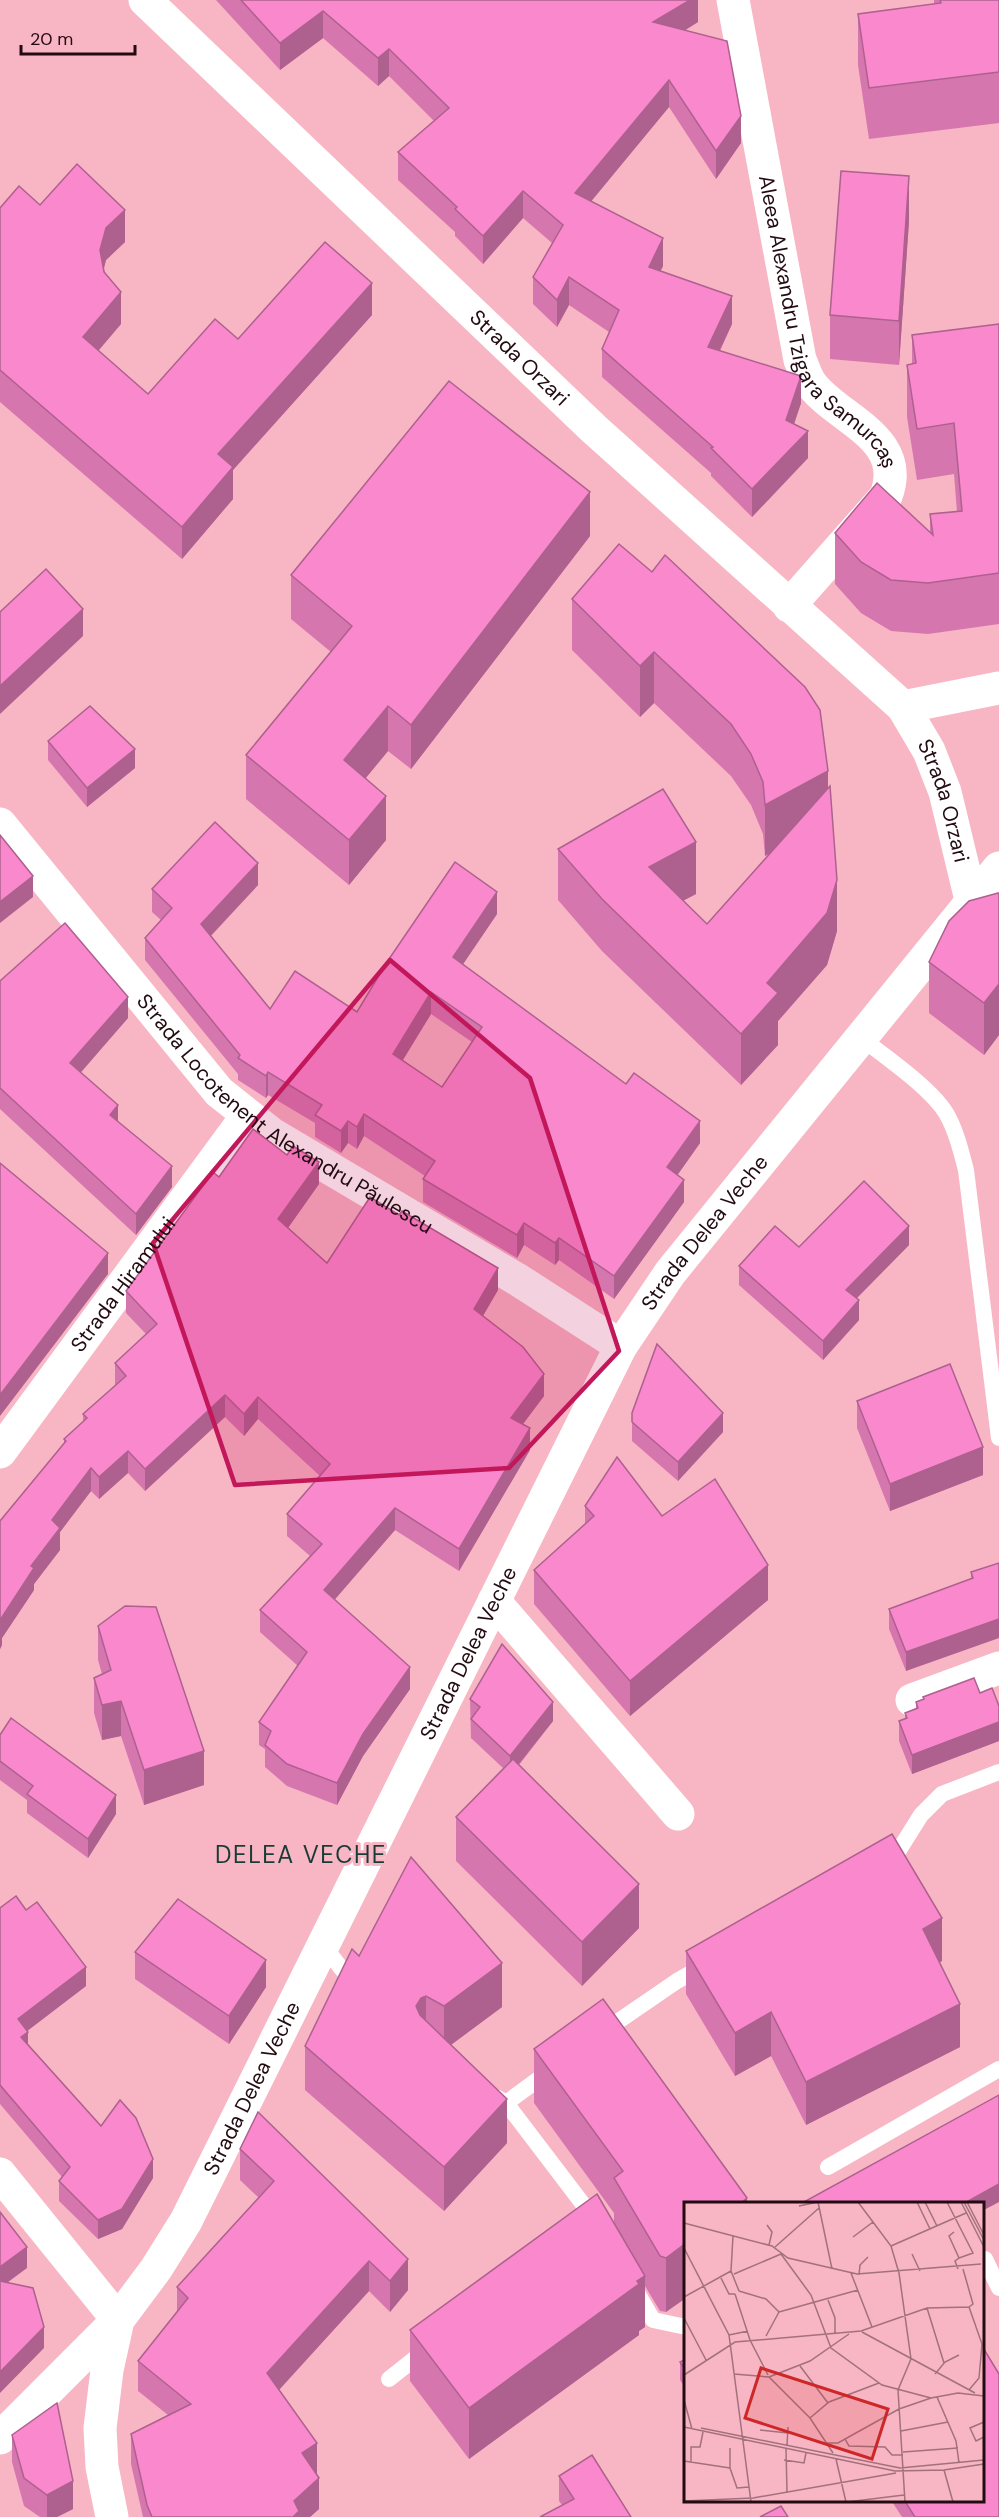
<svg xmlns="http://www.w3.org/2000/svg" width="999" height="2517" font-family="'DM Sans',sans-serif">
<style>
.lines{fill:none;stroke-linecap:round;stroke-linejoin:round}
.service{stroke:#fff;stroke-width:16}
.minor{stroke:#fff;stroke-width:33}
.tertiary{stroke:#fff;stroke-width:33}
.secondary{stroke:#fff;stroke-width:33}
.wall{fill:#d676af;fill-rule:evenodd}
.shaded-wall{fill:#ae608f}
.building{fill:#f989cc;stroke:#ae608f;stroke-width:1.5;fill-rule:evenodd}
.marked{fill:#c2185b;fill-opacity:0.2;stroke:#c2185b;stroke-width:4.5;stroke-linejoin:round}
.labels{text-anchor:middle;stroke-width:6;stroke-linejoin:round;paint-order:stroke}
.street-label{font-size:21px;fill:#220b11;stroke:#f8b5c4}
.quarter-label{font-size:24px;letter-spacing:1.5px;fill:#193b36;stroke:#f8b5c4}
.inset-road{fill:none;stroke:#a2717c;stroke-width:1.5}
.view{fill:#cd2727;fill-opacity:0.15;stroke:#cd2727;stroke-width:3}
.inset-edge{fill:none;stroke:#220b11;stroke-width:3}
</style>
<rect width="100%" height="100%" fill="#f8b5c4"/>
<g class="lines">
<g class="service">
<path d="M860,1037c24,19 70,50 86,76 10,17 15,38 20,57l33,268"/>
<polyline points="889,1866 921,1815 942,1794 999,1772"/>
<polyline points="322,1944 345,1973"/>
<polyline points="601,2033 677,1981 705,1965"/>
<polyline points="498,2098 506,2103 595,2220"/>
<polyline points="506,2103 551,2070"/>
<polyline points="828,2167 999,2069"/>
<polyline points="985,2259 999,2288"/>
<polyline points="635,2289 653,2320 686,2327"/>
<polyline points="389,2379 428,2348"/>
</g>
<g class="minor">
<path id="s1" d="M145,0l449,429 309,278 26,44 16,41 26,108"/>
<path id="s2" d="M733,0l67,360c4,8 6,18 12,25 27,35 96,53 74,111l-97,110"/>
<polyline points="903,707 999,688"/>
<path id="s3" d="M0,824l219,268 53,42 248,147 101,65"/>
<path id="s4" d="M0,1452l247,-336"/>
<polyline points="494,1601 678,1814"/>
<polyline points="912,1700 999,1668"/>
<polyline points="0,2174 118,2320 0,2438"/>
</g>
<path class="tertiary" id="s5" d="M112,2517l-10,-50 -2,-39 7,-58 11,-50 38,-51 30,-48 435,-875 49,-73 329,-405"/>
<polyline class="secondary" points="989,879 999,879"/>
</g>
<g class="wall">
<polygon points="216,0 698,0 698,22 686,30 741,143 716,179 669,107 591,201 663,266 660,271 732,324 720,351 801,403 794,424 808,458 752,517 711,476 711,473 602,377 602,349 609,332 569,305 557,327 533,304 533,277 552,243 523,218 483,264 455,236 455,232 398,180 398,152 434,121 389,76 378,86 323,38 280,70"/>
<polygon points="934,0 999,0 999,123 869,139 858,65 858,14 934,4"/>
<polygon points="40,205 125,242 106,260 104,269 121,324 98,350 148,394 238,339 372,315 233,470 233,499 182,559 0,402 0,208"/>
<polygon points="909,221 899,365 830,359 830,315"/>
<polygon points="999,324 999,624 928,634 891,631 861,613 835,584 835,533 930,532 930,514 957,512 954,474 917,480 907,417 907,365 912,364 912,335"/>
<polygon points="590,536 411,769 388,751 366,778 386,840 349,885 246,799 246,755 331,652 291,619 291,575"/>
<polygon points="619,544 828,788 837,931 827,965 778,1021 778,1045 741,1085 602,951 558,900 558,849 696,894 683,900 707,924 770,853 765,856 763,834 751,805 731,776 654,703 640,717 572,650 572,599"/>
<polygon points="48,741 135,768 87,807 48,760"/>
<path d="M258,885l-47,51 59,73 87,3 140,-98 -34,50 237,179 -23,32 7,27 -70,97 -55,-39 -4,5 -31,-20 -7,13 -94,-56v-23l2,-3 -61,-40 -7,13 -9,-6 -7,10 -26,-16v-14l-47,-28 -2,3 -28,-18v-6l-93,-114v-22l16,-18 -9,-8v-23zM431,1014l41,28 -30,45 -39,-27z"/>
<polygon points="999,893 999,1035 984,1055 929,1013 929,962"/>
<polygon points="0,981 128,1018 80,1072 118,1122 172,1187 136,1235 0,1109"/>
<polygon points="219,1177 319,1184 288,1228 327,1263 498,1290 483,1316 544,1396 523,1424 530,1450 459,1571 395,1530 334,1600 410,1689 363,1756 337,1805 287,1786 265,1767 265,1749 259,1745 259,1722 298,1666 260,1632 260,1610 310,1556 287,1536 287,1514 320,1476 258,1419 244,1436 225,1417 145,1491 128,1473 99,1499 91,1491 60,1532 60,1550 34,1584 34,1590 2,1638 2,1645 0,1649 0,1521 64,1444 64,1439 83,1422 83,1414 115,1386 115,1363 146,1334 126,1313 126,1291"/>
<polygon points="909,1245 856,1299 859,1320 823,1360 739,1285 739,1266 799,1247"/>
<polygon points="857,1401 983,1475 890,1511 857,1428"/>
<polygon points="632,1413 723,1432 678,1481 632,1441"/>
<polygon points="585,1506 768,1600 630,1716 534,1604 534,1570 585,1525"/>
<polygon points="999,1563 906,1671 889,1629 889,1609 971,1579 971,1572"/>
<polygon points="98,1626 204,1785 144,1805 121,1736 102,1740 94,1713 94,1678 102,1674 98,1660"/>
<polygon points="980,1693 999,1706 999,1741 912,1774 899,1741 899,1721 905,1719 905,1713 916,1708 916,1702 923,1699 923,1697"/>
<polygon points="470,1699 553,1721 519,1765 639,1928 582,1986 456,1861 456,1817 503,1768 471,1738"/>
<polygon points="0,1735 116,1814 88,1858 27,1813 27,1800 0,1780"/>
<polygon points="0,1908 86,1986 27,2031 28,2045 101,2126 153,2178 122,2229 98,2239 59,2201 59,2181 62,2177 0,2104"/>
<polygon points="686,1951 942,1961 940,1962 960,2047 806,2125 771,2056 735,2076 686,1994"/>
<polygon points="135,1952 266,1987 229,2044 135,1979"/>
<polygon points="359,1956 502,2007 451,2045 507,2143 444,2211 305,2090 305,2046"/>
<polygon points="534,2049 747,2204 666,2312 660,2311 645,2286 645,2327 639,2331 639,2335 469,2459 410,2381 410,2330 614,2222 614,2213 534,2103"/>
<polygon points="240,2149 408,2290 390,2312 369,2291 279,2390 317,2473 316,2474 319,2509 310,2517 143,2517 131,2464 131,2434 168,2415 138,2391 138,2361 177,2312 177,2287 259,2198 240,2180"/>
<polygon points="686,2359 686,2389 680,2380 680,2362"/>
<polygon points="12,2435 73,2509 57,2517 40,2517 24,2506 12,2462"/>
<polygon points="559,2476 631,2517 562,2505 559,2501"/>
<polygon points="891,2500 982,2500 999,2517 902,2517"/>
</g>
<g class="shaded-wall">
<polygon points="690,0 698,0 698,22 653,49 653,22"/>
<polygon points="323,11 323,38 280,70 280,43"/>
<polygon points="389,49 389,76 378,86 378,58"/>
<polygon points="669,80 669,107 575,221 575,193"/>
<polygon points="741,116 741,143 716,179 716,151"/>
<polygon points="909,176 909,221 899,365 899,321"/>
<polygon points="523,191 523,218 483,264 483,236"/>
<polygon points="125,210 125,242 106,260 100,282 100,250 106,228"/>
<polygon points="663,238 663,266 649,295 649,267"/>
<polygon points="569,277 569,305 557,327 557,300"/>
<polygon points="372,283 372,315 233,470 233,499 182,559 182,527 218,454"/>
<polygon points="121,292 121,324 83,369 83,337"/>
<polygon points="732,296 732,324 708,375 708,347"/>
<polygon points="801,376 801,403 786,448 786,420"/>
<polygon points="808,431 808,458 752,517 752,489"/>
<polygon points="590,492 590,536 411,769 411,725"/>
<polygon points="83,609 83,636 0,714 0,686"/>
<polygon points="654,652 654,703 640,717 640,666"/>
<polygon points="388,706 388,751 344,804 344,760"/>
<polygon points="135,749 135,768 87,807 87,788"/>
<polygon points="828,771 828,822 765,856 765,805"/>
<polygon points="386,796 386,840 349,885 349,840"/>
<polygon points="696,842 696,894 649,919 649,867"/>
<polygon points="258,863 258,885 201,946 201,924"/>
<polygon points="33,876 33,897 0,923 0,902"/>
<polygon points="837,880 837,931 827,965 778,1021 778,1045 741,1085 741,1034 767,983"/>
<polygon points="497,892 497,914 453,979 453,957"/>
<polygon points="999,984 999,1035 984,1055 984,1003"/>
<polygon points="431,992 431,1014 393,1076 393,1054"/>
<polygon points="128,997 128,1018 70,1085 70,1063"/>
<polygon points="268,1072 268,1095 266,1098 266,1076"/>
<polygon points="118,1105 118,1126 110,1115"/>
<polygon points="364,1114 364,1136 357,1149 357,1127"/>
<polygon points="348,1121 348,1143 341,1153 341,1131"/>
<polygon points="700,1121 700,1143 667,1190 667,1167"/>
<polygon points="319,1162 319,1184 278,1242 278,1219"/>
<polygon points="172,1166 172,1187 136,1235 136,1214"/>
<polygon points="684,1180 684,1202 614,1299 614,1276"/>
<polygon points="524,1223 524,1245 517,1258 517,1235"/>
<polygon points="909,1226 909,1245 846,1309 846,1290"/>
<polygon points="559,1238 559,1260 555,1265 555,1243"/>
<polygon points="108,1253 108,1274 0,1416 0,1395"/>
<polygon points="498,1268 498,1290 474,1331 474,1309"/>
<polygon points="859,1300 859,1320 823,1360 823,1341"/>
<polygon points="544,1374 544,1396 511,1440 511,1418"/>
<polygon points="225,1395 225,1417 145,1491 145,1469"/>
<polygon points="258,1397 258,1419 244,1436 244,1414"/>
<polygon points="723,1413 723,1432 678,1481 678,1462"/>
<polygon points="530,1428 530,1450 459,1571 459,1549"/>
<polygon points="983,1447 983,1475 890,1511 890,1484"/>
<polygon points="128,1451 128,1473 99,1499 99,1477"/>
<polygon points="91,1468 91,1491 60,1532 60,1550 34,1584 34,1590 2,1638 2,1645 0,1649 0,1620 31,1566 52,1520"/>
<polygon points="395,1508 395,1530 324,1612 324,1590"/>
<polygon points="768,1565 768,1600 630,1716 630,1681"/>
<polygon points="999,1619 999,1638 906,1671 906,1652"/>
<polygon points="410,1667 410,1689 363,1756 337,1805 337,1783 363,1734"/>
<polygon points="121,1701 121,1736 102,1740 102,1705"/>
<polygon points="553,1702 553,1721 510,1775 510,1756"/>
<polygon points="999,1722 999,1741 912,1774 912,1755"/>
<polygon points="204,1751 204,1785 144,1805 144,1770"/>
<polygon points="116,1795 116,1814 88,1858 88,1839"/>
<polygon points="639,1884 639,1928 582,1986 582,1942"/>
<polygon points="942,1918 942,1961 923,1972 923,1929"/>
<polygon points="266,1960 266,1987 229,2044 229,2016"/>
<polygon points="502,1963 502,2007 444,2050 444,2006"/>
<polygon points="86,1967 86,1986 18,2038 18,2019"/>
<polygon points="426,1996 426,2041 416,2006 421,1998"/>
<polygon points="960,2004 960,2047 806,2125 806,2082"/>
<polygon points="771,2012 771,2056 735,2076 735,2033"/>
<polygon points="28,2032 28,2051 21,2037"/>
<polygon points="507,2099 507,2143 444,2211 444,2167"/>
<polygon points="153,2159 153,2178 122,2229 98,2239 98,2220"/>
<polygon points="999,2184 999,2202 982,2211 982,2204 963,2204"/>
<polygon points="747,2198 747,2204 740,2204"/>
<polygon points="686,2243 686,2298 666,2312 666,2258"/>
<polygon points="27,2247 27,2268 0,2288 0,2267"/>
<polygon points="408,2259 408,2290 390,2312 390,2281"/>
<polygon points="369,2261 369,2291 267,2403 267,2373"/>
<polygon points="645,2276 645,2327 639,2331 639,2335 469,2459 469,2408"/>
<polygon points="44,2327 44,2348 0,2393 0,2372"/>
<polygon points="317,2443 317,2473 302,2484 302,2453"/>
<polygon points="319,2478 319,2509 310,2517 293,2517 294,2501"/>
<polygon points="73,2481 73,2509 57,2517 47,2517 47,2495"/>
</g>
<g class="building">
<polygon points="241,0 690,0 653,22 727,41 741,116 716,151 669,80 575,193 663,238 649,267 732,296 708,347 801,376 786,420 808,431 752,489 711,448 713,447 602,349 619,310 569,277 557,300 533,277 563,225 523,191 483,236 455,209 457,207 398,152 449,108 389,49 378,58 323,11 280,43"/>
<polygon points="940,0 999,0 999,72 869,88 858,14 941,3"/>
<polygon points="77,164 125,210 106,228 100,250 104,272 121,292 83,337 148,394 215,319 238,339 325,242 372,283 218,454 233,467 182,527 0,370 0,208 19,186 40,205"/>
<polygon points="841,171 909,176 899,321 830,315"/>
<polygon points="999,324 999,573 928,583 891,580 861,562 835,533 877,483 933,535 930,514 962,511 954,423 917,429 907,365 916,363 912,335"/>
<polygon points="449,381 590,492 411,725 388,706 344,760 386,796 349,840 246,755 352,626 291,575"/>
<polygon points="619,544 652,572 665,555 805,687 820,710 828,771 765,805 763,782 751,754 731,724 654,652 640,666 572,599"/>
<polygon points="46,569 83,609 0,686 0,612"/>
<polygon points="90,706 135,749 87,788 48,741"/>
<polygon points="830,786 837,880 827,913 767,983 778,993 741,1034 602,899 558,849 663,789 696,842 649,867 707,924"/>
<path d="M215,822l43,41 -57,61 69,85 25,-38 62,41 30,-50 68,-100 42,30 -44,65 173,127 8,-11 66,48 -33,46 17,13 -70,96 -55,-38 -4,5 -31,-20 -7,12 -94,-56 12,-18 -71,-47 -7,13 -9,-6 -7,10 -26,-16 7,-10 -54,-33 -2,4 -28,-18 2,-3 -95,-117 27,-30 -20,-19zM431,992l51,35 -40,60 -49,-33z"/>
<polygon points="0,835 33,876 0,902"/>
<polygon points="998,893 999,893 999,984 984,1003 929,962 949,921 969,901"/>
<polygon points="65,923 128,997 70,1063 118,1105 110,1115 172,1166 136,1214 0,1088 0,981"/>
<polygon points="253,1129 287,1155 293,1146 319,1162 278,1219 327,1263 370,1197 399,1215 402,1211 498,1268 474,1309 523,1347 544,1374 511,1418 530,1428 459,1549 395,1508 324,1590 410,1667 363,1734 337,1783 287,1764 265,1745 271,1731 259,1722 307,1652 260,1610 322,1544 287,1514 330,1464 258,1397 244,1414 225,1395 145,1469 128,1451 99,1477 91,1468 52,1520 60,1528 31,1566 34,1568 0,1620 0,1521 66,1441 64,1439 87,1418 83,1414 126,1376 115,1363 157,1324 126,1291 213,1172 219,1177"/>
<polygon points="0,1163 108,1253 0,1395"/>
<polygon points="864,1181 909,1226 846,1290 859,1300 823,1341 739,1266 775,1226 799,1247"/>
<polygon points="657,1344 723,1413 678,1462 632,1422 632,1413"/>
<polygon points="950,1364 983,1447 890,1484 857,1401"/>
<polygon points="617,1457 662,1516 715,1479 768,1565 630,1681 534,1570 594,1516 585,1506"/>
<polygon points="999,1563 999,1619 906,1652 889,1609 973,1578 971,1572"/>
<polygon points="125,1606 156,1607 204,1751 144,1770 121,1701 102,1705 94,1678 111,1670 98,1626"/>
<polygon points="502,1644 553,1702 510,1756 471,1719 480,1707 470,1699"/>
<polygon points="974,1678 980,1693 992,1688 999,1706 999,1722 912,1755 899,1721 907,1718 905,1713 918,1708 916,1702 924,1699 923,1697"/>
<polygon points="11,1718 116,1795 88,1839 27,1794 33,1786 0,1761 0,1735"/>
<polygon points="513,1759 639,1884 582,1942 456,1817"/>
<polygon points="892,1834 942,1918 923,1929 960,2004 806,2082 771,2012 735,2033 686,1951"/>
<polygon points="411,1857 502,1963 444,2006 426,1996 421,1998 416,2006 420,2015 507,2099 444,2167 305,2046 352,1949 359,1956"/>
<polygon points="16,1896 26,1910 37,1902 86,1967 18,2019 28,2032 21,2037 101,2126 120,2100 136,2118 153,2159 122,2209 98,2220 59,2181 70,2167 0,2085 0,1908"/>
<polygon points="178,1899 266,1960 229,2016 135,1952"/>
<polygon points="603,1999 747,2198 740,2204 686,2204 686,2243 666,2258 660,2256 614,2178 623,2171 534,2049"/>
<polygon points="999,2095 999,2184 963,2204 802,2203"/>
<polygon points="258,2112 408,2259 390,2281 369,2261 267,2373 317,2443 302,2453 319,2478 294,2501 299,2511 293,2517 152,2517 147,2505 131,2434 191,2404 138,2361 188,2298 177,2287 274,2181 240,2149"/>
<polygon points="597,2194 645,2276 637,2281 639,2284 469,2408 410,2330"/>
<polygon points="0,2212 27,2247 0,2267"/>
<polygon points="0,2281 33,2288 44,2327 0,2372"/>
<polygon points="982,2346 999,2374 999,2517 915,2517 904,2500 982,2500"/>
<polygon points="686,2359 686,2371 680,2362"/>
<polygon points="57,2403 73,2481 47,2495 24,2478 12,2435"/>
<polygon points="592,2455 631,2517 540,2517 574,2499 559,2476"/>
<polygon points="781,2506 788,2517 760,2517"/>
</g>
<path class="marked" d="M390,960l140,118 89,273 -110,117 -274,17 -82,-242z"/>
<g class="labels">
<g class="street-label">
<text dy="7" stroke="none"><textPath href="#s2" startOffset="344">Aleea Alexandru Tzigara Samurcaș</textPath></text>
<text dy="7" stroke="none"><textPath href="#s1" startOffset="518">Strada Orzari</textPath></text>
<text dy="7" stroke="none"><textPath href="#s1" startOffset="1140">Strada Orzari</textPath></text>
<text dy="7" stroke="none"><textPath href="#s3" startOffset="411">Strada Locotenent Alexandru Păulescu</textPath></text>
<text dy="7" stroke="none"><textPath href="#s5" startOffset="1438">Strada Delea Veche</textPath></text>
<text dy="7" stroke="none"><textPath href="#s4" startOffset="208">Strada Hiramului</textPath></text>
<text dy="7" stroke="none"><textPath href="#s5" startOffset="954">Strada Delea Veche</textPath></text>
<text dy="7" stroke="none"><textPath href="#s5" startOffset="468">Strada Delea Veche</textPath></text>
</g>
<g class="quarter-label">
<text x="301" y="1863">DELEA VECHE</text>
</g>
</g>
<g transform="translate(684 2202)">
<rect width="300" height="300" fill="#f8b5c4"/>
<path class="inset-road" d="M174,0l33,44 8,27 12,86 -13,31 7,112M233,0l13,27M241,0l12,24M263,0l26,51 -14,5M277,0l23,45M280,0l20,38M283,0l17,33M115,4l19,-4 14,67M0,21l88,23 16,12 69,16 124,-10M83,23l5,7 -3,13M270,30l-5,4 10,22 -4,3 3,8M49,34l-2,35 8,20M169,35l20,-15M207,44l75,-33M91,45l44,-39M0,46l45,87 22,167M228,52l8,17M279,67l10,35 -4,3M167,71l21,54M50,72l47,-20 30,41 20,53 51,37 49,13M175,73l1,-10 8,-8M36,74l9,18h6M55,89l27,8 13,13M51,92l15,46 18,35M0,95l47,-26M144,98l7,18v15M285,105l13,37 -3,34 -10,12M243,106l17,55M95,110l79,-22M0,116l22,42M178,130l113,61M45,133l19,-4M82,134l13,-24M116,164l28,37M50,172l35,3 41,41 23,35M251,172l10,-12 14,-7M0,173l51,-33 126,-11 66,-23 42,-1M85,175l41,-16 39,-27M253,195l19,44 3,22M0,198l8,29M126,216l19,-16 50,-19M300,220l-14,6 6,13 8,-4M0,225l211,44 49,-1 40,-6M17,226l199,40 84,-8M76,228l28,3M217,229l47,-9M161,237l4,7 36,1 7,8h11M143,241h11l61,-34 32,-11 27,-5 26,3M103,243l1,-18M46,246v20l7,20 12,-1M102,247l1,43M219,250l55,-4M152,257l10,43M100,258l20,3 2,-10M0,259l46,7M7,260v-15h9l3,-15M260,268l9,32M0,299l69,-3 143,-25M163,300l57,-7"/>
<path class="view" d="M77,166l127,41 -16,50 -127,-41z"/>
<rect width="300" height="300" class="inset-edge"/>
</g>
<path d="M21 45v9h114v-9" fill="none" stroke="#220b11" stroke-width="3"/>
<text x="30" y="45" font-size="18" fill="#220b11" stroke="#f8b5c4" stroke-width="4.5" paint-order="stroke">20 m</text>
</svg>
